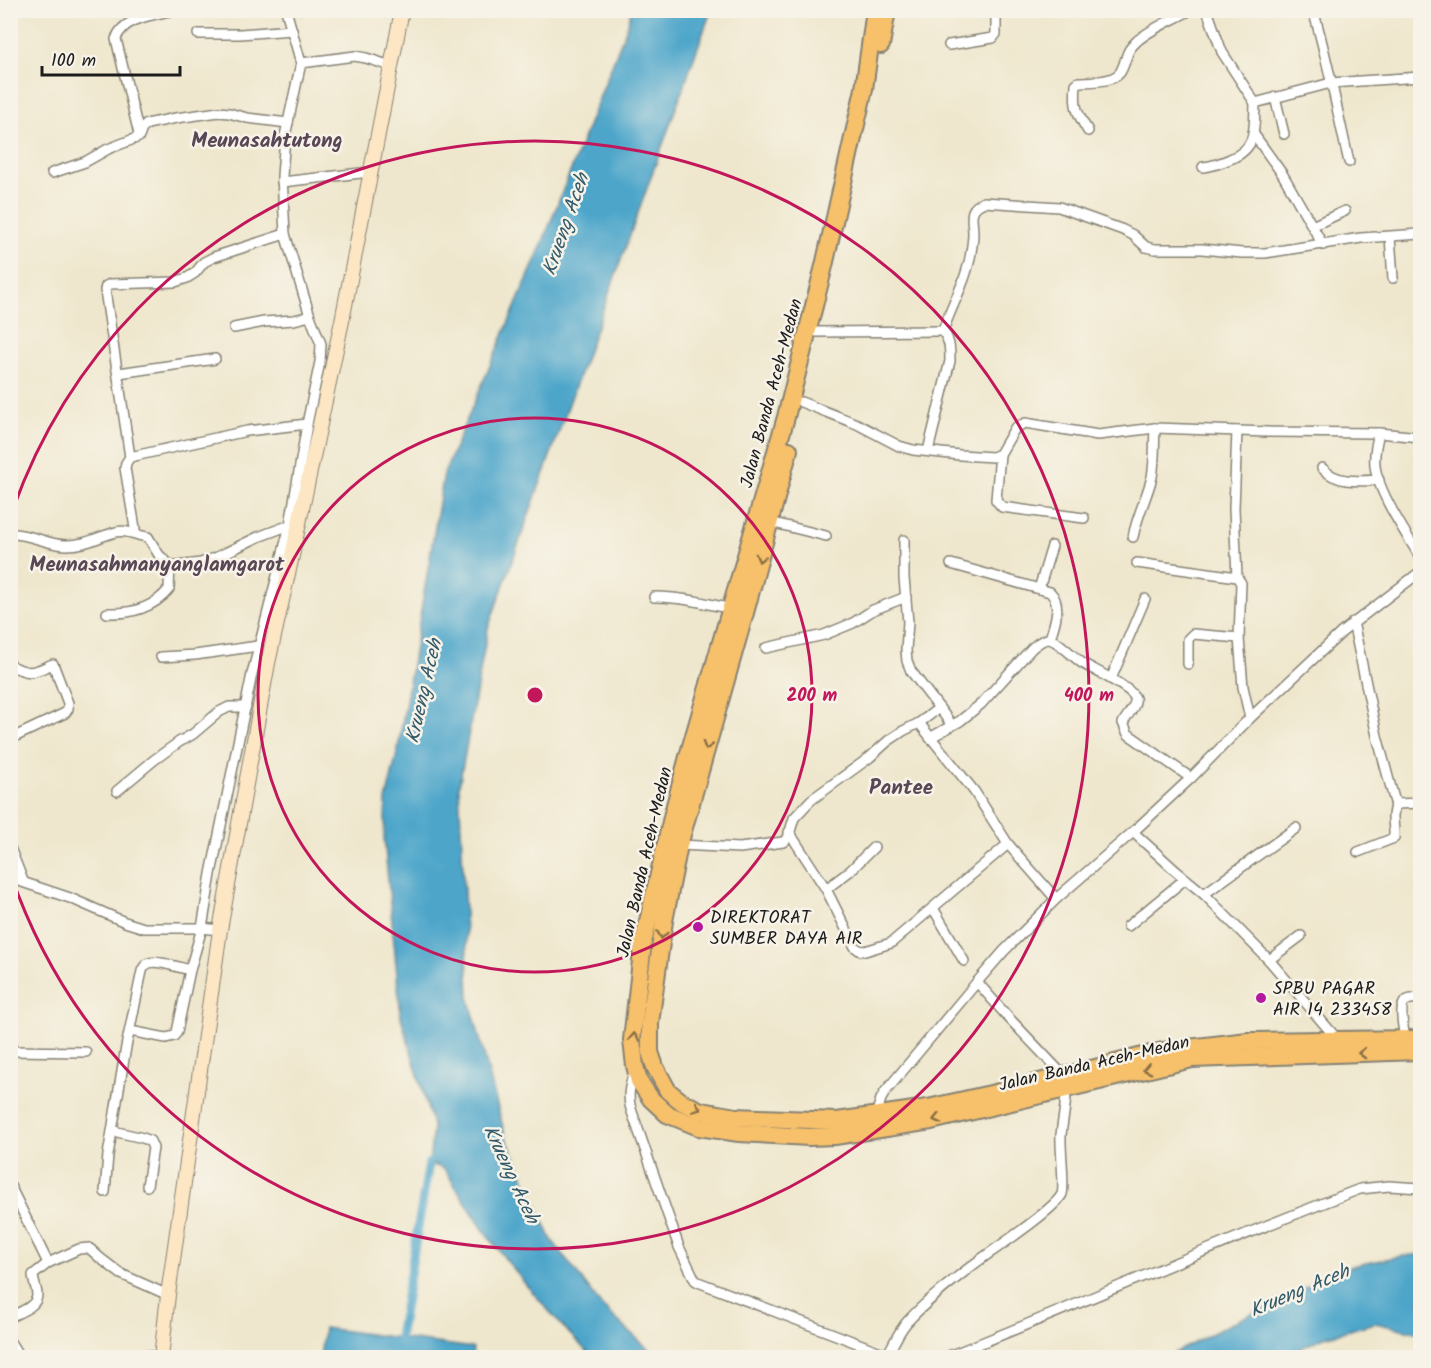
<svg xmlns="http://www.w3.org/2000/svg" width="1431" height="1368" font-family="Kalam,sans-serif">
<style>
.water{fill:#4da6ca;stroke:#346173;stroke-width:1.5}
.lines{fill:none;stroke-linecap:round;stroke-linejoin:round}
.canal{stroke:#4da6ca;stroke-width:9}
.street-casing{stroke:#868274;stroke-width:12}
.secondary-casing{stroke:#868274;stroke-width:16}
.highway-casing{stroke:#868274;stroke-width:20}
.street{stroke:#fff;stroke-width:9}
.secondary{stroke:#fce6c4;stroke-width:14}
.highway{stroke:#f7c06b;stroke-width:16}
.oneway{stroke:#8a6e44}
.ring{fill:none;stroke:#c2185b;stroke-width:3}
.poi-dot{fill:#b5179e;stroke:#f7f3e8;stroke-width:2}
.labels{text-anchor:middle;stroke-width:5;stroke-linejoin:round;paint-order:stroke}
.street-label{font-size:18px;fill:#1c1c1c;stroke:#f7f3e8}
.poi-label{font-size:18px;fill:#1c1c1c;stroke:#f7f3e8;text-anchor:start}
.water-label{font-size:20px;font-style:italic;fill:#325a6a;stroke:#f7f3e8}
.quarter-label{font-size:21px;font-weight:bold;fill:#5a4756;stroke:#f7f3e8}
.centre{fill:#c2185b;stroke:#f7f3e8;stroke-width:3}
.ring-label{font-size:18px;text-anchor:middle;font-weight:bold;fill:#c2185b;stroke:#f7f3e8;stroke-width:5;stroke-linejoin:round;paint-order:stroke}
</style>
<rect width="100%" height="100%" fill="#f7f3e8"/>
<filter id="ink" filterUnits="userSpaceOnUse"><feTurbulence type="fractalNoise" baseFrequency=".0167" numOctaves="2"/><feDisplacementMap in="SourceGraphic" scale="12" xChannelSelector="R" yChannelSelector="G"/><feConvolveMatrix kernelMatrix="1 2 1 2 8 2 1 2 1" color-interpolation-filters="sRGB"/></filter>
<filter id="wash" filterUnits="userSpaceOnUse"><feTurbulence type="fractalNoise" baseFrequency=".008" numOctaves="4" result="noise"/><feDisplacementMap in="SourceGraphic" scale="24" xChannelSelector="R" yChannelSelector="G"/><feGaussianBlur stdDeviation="1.35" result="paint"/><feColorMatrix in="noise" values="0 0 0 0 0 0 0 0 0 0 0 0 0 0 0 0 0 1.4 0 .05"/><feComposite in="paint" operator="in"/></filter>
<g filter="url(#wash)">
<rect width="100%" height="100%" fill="#efe7cd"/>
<g class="water">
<polygon points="631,11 711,11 488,628 459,786 469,997 505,1135 552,1240 602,1306 657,1357 593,1358 565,1329 526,1285 507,1261 485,1232 444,1169 429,1163 433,1127 401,1017 384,838 386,800 398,749 444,473 540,249 626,29"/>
<polygon points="1420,1254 1420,1333 1375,1323 1324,1337 1284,1357 1167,1357 1236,1321 1290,1295 1346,1267 1396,1257"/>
<polygon points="324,1328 473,1348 472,1357 320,1357"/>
</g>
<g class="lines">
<polyline class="canal" points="399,1338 429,1163"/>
</g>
</g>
<g filter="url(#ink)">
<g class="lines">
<defs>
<g id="street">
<polyline points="1207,10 1222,52 1255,103"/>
<path d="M1313,10c15,50 24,101 36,152"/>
<polyline points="198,34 240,34 292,30"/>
<polyline points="949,45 993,38 996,34 996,10"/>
<polyline points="301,63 355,56 366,58 391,66"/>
<polyline points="1275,97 1284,134"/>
<path d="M1088,131c-12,-19 -14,-25 -12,-47l3,-2c13,-1 38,1 43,-13 6,-13 3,-17 15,-28 15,-13 36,-21 53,-31"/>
<polyline points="1253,133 1283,175 1323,245"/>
<path d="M139,134l-23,-95c7,-22 39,-24 58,-29"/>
<path d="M1203,167c10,-1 18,-4 27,-8 28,-11 24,-31 25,-56l76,-20 89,-6"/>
<polyline points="52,173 85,162 108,149 139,137 142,129 147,124 176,118 219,112 229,113 247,118 288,123"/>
<polyline points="282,182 370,172"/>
<polyline points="1312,226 1345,211"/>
<polyline points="285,234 214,257 204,262 195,273 187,278 175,282 110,284 106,286 105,290 130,457 247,431 307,424"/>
<polyline points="1390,237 1393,278"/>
<polyline points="234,328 264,322 294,320 310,316"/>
<path d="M943,331c9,-27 24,-51 28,-79 1,-6 2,-13 2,-19 0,-14 -6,-24 11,-31l75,5 64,23 10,5 13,12 9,2h47l40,4h23l96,-15 59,-4"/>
<polyline points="817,332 943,331"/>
<polyline points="119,373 215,359"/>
<polyline points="801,402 857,424 899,446 913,450 960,455 993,457 1000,454 1015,428 1025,423 1098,435 1155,428 1267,432 1379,433 1420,437"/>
<polyline points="1237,431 1234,508 1237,577 1241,583 1239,638 1243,687 1250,718"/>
<path d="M1379,433c-3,11 -5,21 -4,32 2,26 32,70 45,92"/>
<path d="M928,451l22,-90c0,-11 0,-21 -7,-30"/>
<polyline points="1000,454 996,500 1002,507 1084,518"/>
<polyline points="130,457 126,463 125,468 135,528"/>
<path d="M1322,468c15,16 38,13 57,12"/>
<polyline points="770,522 826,536"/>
<path d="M10,534c20,-1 37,11 56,11 21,0 31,-8 50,-13 12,-3 21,4 32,5l11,18 11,10 8,1 23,-3 14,-5 43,-21 32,-12"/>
<path d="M1133,537c4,-21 14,-40 19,-60 3,-16 2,-33 3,-49"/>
<polyline points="904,540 904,578 908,622 906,650 907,661 911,671 952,725"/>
<polyline points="1137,563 1237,577"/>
<path d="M951,564l99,28c13,13 4,32 0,47"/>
<polyline points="1039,589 1052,546"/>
<path d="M654,597c27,0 52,6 77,12"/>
<path d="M107,613c23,1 47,-5 62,-24l1,-24"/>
<polyline points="1353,622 1377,736 1394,799 1396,804 1420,803"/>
<polyline points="766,648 824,635 853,623 873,610 906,597"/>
<polyline points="161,657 195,655 258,646"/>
<polyline points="1188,664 1188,639 1193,634 1239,638"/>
<path d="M10,665c21,11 23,7 43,-1l15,39v6l-3,4 -55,26"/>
<polyline points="1111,679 1145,599"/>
<polyline points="919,723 974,791 1008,844 1056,899"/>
<path d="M930,738l30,-17 21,-17 51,-56c4,-3 10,-9 16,-9 9,0 25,18 34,24 10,6 50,25 53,35 2,8 -9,18 -12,25l5,11 63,44"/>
<polyline points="117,791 154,760 179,742 193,734 219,712 229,707 246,707"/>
<polyline points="789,832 826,889 855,947 859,950 865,951 891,943 1008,844"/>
<polyline points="1133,832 1176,871 1204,894 1269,960 1337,1039"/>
<polyline points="679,845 740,848 783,842 788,838 794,818 811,800 869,758 888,741 903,731 919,723 939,708"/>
<polyline points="10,848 23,881"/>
<path d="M1358,852l36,-14c1,-12 -4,-22 2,-34"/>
<polyline points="10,878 70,898 125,922 144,928 202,928 220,930"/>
<polyline points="826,889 850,871 874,847"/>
<polyline points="1204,894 1296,828"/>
<polyline points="933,908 964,961"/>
<polyline points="1128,926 1185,879"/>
<polyline points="1269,960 1301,936"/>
<polyline points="130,1031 166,1038 174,1036 177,1032 190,970 202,928 211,874 252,674 290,525 307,424 320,362 321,344 310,316 285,234 282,176 285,136 301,63 286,10"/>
<path d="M1405,1039c-1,-8 -7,-33 1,-38 4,-3 10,-2 14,-3"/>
<polyline points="10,1051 86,1052"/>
<path d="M634,1072c-4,13 -7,24 -3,37l48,138 16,33 3,2 198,76"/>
<polyline points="876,1115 881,1099 885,1092 977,982 1004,951 1056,899 1133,832 1191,778 1250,718 1342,632 1420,572"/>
<polyline points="113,1131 143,1138 150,1141 153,1148 147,1186"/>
<polyline points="10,1186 48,1263 79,1249 89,1248 100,1258 121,1274 168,1295"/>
<path d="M105,1192l3,-37 18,-108 16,-76c2,-4 2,-6 7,-8 8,-3 32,5 41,7"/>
<path d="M10,1317c9,-5 27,-10 27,-22 0,-7 -4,-13 -4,-20l15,-12"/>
<polyline points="10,1342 20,1358"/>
<path d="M888,1354c6,-11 11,-23 19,-32 18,-20 44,-40 66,-57 17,-13 82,-55 89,-71 3,-9 -2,-46 -1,-59 2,-20 8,-40 3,-59l-57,-60 -30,-34"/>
<path d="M126,1358c12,-3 20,-4 32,0"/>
<path d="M944,1358c139,-55 276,-116 416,-169l29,-3 31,2"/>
</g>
<polyline id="secondary" points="161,1358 168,1295 220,930 250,762 268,663 292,556 342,321 402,10"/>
<g id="highway">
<polyline points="875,10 864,89 824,266 786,417 689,753 673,813 643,943 632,1040 635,1066 639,1081 651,1099 667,1114 699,1127 739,1133 809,1137 835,1136 931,1121 1192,1059 1420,1051"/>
<polyline points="881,45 887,10"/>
<polyline points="789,450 745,613 679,845 664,921 650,1023 650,1052 655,1067 668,1091 682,1102 701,1111 736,1117 837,1121 928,1108 995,1093 1163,1051 1248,1041 1420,1039"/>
</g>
</defs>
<use href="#street" class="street-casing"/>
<use href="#secondary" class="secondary-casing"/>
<use href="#highway" class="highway-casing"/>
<use href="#street" class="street"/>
<use href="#secondary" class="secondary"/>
<use href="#highway" class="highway"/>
</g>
<defs><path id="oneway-chevron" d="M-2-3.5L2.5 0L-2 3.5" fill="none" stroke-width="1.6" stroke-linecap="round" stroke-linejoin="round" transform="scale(1.5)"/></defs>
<g class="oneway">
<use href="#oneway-chevron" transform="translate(760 558) rotate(105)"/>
<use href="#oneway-chevron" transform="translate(707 746) rotate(106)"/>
<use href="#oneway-chevron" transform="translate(662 935) rotate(98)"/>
<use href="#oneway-chevron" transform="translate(634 1037) rotate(-88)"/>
<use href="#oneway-chevron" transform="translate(1362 1053) rotate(179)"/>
<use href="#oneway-chevron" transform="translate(1147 1069) rotate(167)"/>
<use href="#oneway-chevron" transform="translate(697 1108) rotate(21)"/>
<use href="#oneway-chevron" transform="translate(937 1119) rotate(167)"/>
</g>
</g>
<g class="ring">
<circle cx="535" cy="695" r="277"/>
<path d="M11 515A554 554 0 1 1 11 875"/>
</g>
<g class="poi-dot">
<circle cx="698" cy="927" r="6"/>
<circle cx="1261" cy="998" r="6"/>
</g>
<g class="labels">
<g class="street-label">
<text transform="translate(771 393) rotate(-75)" y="6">Jalan Banda Aceh-Medan</text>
<text transform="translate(644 862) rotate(-77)" y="6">Jalan Banda Aceh-Medan</text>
<text transform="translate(1094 1063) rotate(-13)" y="6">Jalan Banda Aceh-Medan</text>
</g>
<g class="poi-label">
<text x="710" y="923">DIREKTORAT<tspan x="710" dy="21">SUMBER DAYA AIR</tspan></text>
<text x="1273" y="994">SPBU PAGAR<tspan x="1273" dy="21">AIR 14 233458</tspan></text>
</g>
<g class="water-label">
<text transform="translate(565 224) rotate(-71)" y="7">Krueng Aceh</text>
<text transform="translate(423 691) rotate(-77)" y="7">Krueng Aceh</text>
<text transform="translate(512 1174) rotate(65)" y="7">Krueng Aceh</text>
<text transform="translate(1299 1290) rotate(-23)" y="7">Krueng Aceh</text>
</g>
<g class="quarter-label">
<text x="267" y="147">Meunasahtutong</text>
<text x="157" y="571">Meunasahmanyanglamgarot</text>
<text x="901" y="794">Pantee</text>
</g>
</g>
<circle cx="535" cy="695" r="9" class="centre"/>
<g class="ring-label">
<text x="812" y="701">200 m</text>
<text x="1089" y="701">400 m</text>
</g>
<rect width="1431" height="1368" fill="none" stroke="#f7f3e8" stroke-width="36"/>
<path d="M42 66v9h138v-9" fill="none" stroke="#1c1c1c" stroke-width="3"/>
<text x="51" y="66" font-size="18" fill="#1c1c1c" stroke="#f7f3e8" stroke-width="4.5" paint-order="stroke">100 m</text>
</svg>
